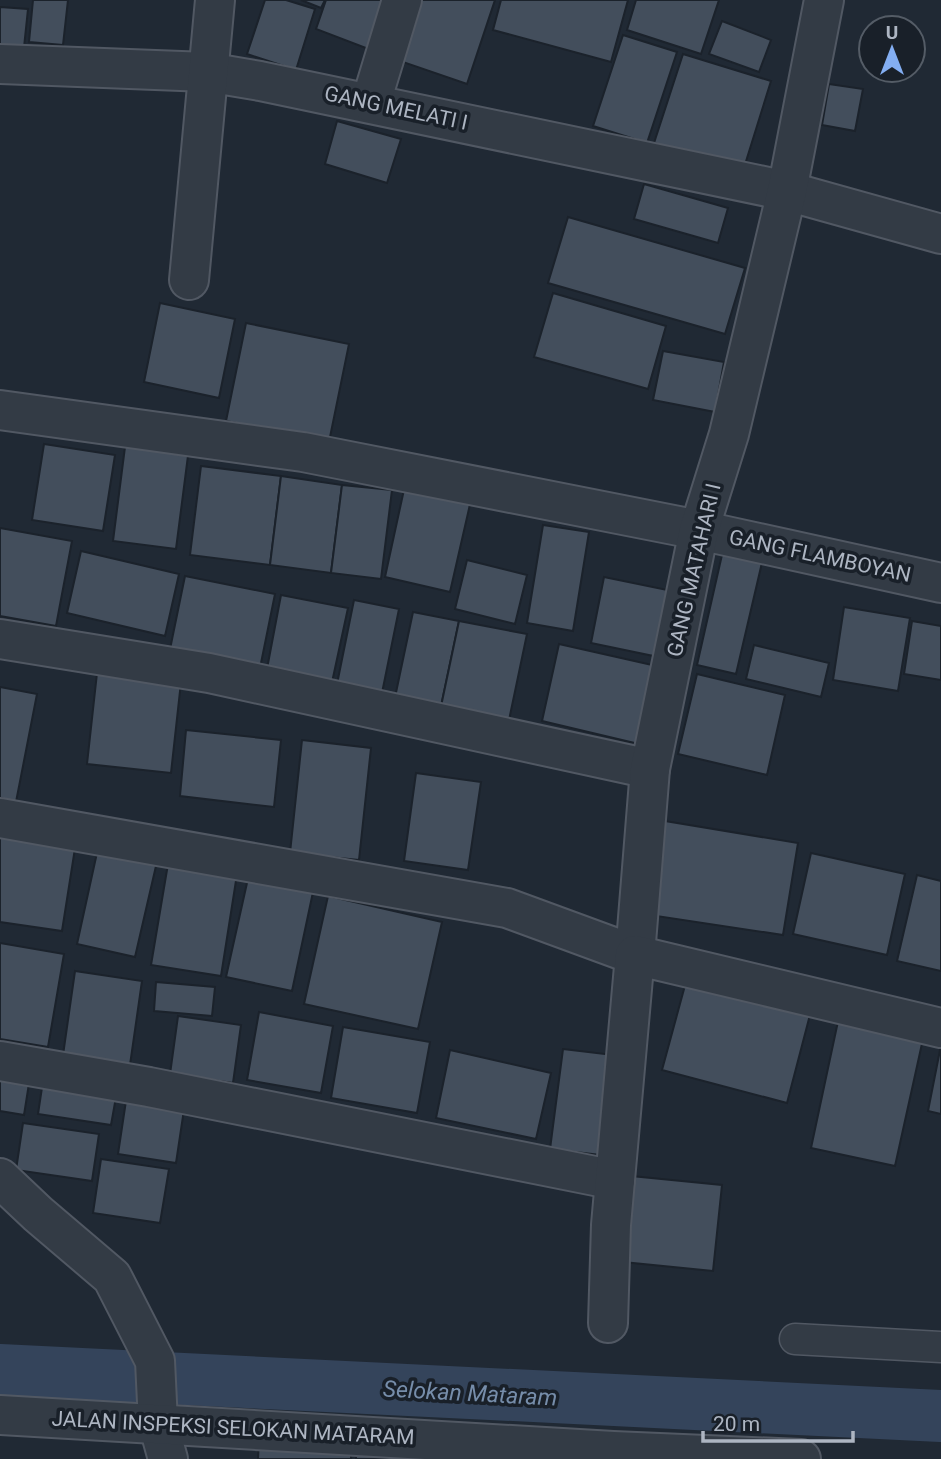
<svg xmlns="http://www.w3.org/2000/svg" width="941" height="1459" font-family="Roboto,sans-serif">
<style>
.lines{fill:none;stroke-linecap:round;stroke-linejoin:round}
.canal{stroke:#34445b;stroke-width:52}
.building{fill:#434e5c;stroke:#1b222b;stroke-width:2}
.service-casing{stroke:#515863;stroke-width:33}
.minor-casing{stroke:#515863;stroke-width:42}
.service{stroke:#333b45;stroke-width:30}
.minor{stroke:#333b45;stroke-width:38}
.labels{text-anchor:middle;stroke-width:7;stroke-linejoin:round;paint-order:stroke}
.street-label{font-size:21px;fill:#adb5c2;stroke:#192029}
.water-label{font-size:23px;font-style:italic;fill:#768daa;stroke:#192029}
</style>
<rect width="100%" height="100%" fill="#202934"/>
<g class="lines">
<polyline class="canal" points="0,1370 941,1416"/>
</g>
<g class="building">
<polygon points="33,0 68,0 63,45 29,42"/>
<polygon points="265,0 286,0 315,9 296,70 247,54"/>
<polygon points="301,0 325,0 321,8"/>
<polygon points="326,0 390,0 371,50 316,29"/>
<polygon points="414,0 495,0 467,84 394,59"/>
<polygon points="501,0 628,0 611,62 493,30"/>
<polygon points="636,0 719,0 701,54 627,30"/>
<polygon points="0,7 28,9 23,57 0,54"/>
<polygon points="722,21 771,40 759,72 709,54"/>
<polygon points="623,35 677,52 647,143 593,126"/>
<polygon points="683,54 771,81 743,171 654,143"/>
<polygon points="829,84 863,89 855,131 822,125"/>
<polygon points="337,121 401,139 387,183 325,164"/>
<polygon points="644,184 728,208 718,243 634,219"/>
<polygon points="568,217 745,268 725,334 548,283"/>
<polygon points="553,293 666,326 648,389 534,357"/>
<polygon points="160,303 235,319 219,398 144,382"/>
<polygon points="246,323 349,344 329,442 226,421"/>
<polygon points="663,351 724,362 715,412 653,400"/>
<polygon points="126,439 189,448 176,549 113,541"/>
<polygon points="44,444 115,455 103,531 32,520"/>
<polygon points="201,466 281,476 270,565 190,555"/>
<polygon points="281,476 342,485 331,573 270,565"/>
<polygon points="342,485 392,490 381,579 331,573"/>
<polygon points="405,485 471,500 450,592 385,577"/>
<polygon points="543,525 589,532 573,631 527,623"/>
<polygon points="0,528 72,541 56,626 0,616"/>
<polygon points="724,546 764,554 736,674 697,665"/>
<polygon points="81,551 179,574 165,636 67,613"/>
<polygon points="467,560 527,575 515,624 455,609"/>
<polygon points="185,576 275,594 259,673 169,654"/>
<polygon points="604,577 682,593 668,659 591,643"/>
<polygon points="281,595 348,608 331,687 266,674"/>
<polygon points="354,600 399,609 382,693 337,684"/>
<polygon points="844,607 910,618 898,691 833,680"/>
<polygon points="413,612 459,621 440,711 394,702"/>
<polygon points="459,621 527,634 508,725 440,711"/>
<polygon points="912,621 941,626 941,680 904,674"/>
<polygon points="559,644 661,667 643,745 542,721"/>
<polygon points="754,645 829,663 821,697 746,679"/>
<polygon points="98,664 182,673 171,773 87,764"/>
<polygon points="697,674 785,695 767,775 678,754"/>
<polygon points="0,687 37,694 16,802 0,798"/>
<polygon points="186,730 281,740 274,807 180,796"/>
<polygon points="302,740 371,748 359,860 290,853"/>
<polygon points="416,773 481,782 468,870 404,861"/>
<polygon points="659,820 798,843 783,935 643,914"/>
<polygon points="0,830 76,842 62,931 0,922"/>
<polygon points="100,839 159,853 135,957 77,944"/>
<polygon points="811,853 905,874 887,955 793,934"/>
<polygon points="169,858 238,868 221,976 151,965"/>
<polygon points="251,865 316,878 292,991 226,977"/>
<polygon points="917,875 941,881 941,971 897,961"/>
<polygon points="328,896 442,922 418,1029 304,1004"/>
<polygon points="0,943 64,954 48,1047 0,1039"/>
<polygon points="75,971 142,981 130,1065 63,1055"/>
<polygon points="687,978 811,1011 787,1103 662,1070"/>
<polygon points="156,982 215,987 212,1016 154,1011"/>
<polygon points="259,1012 333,1026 321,1093 247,1080"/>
<polygon points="840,1012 925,1030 895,1166 811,1148"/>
<polygon points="178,1016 241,1025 233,1083 170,1074"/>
<polygon points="343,1027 430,1042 417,1113 331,1098"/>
<polygon points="941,1045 941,1114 928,1111"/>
<polygon points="563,1049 622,1056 609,1156 550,1149"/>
<polygon points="450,1050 551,1073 536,1139 436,1118"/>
<polygon points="0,1066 31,1071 24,1115 0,1111"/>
<polygon points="44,1074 118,1086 111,1125 38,1114"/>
<polygon points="127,1094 185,1103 176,1163 118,1154"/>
<polygon points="23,1123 99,1134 92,1181 16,1170"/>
<polygon points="101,1159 169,1169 160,1223 93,1213"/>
<polygon points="631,1176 722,1185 713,1271 623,1262"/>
<polygon points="259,1439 351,1446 351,1459 258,1459"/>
<polygon points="356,1447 423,1459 356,1459"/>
</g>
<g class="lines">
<defs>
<polyline id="service" points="795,1339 941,1347"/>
<g id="minor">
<polyline points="0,64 207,72 260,81 787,191 941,234"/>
<polyline points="371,102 402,0"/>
<polyline points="189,280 215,0"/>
<polyline points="0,410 303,452 699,530 941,583"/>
<polyline points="0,639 209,673 650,769"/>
<polyline points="0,818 507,908 635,955 650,769 699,530 729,434 787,191 824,0"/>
<polyline points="0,1061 149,1087 615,1180"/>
<polyline points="0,1178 38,1214 112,1277 155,1361 158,1423 168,1459"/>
<polyline points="608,1323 611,1225 635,955 941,1028"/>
<polyline points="0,1415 613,1451 801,1459"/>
</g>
</defs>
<use href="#service" class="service-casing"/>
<use href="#minor" class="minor-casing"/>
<use href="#service" class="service"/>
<use href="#minor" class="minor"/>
</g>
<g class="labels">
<g class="street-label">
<text transform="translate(396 108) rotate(12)" y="7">GANG MELATI I</text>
<text transform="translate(820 556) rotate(12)" y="7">GANG FLAMBOYAN</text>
<text transform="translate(694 570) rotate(-77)" y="7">GANG MATAHARI I</text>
<text transform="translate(233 1428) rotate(3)" y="7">JALAN INSPEKSI SELOKAN MATARAM</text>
</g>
<g class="water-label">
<text transform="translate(470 1393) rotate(3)" y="8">Selokan Mataram</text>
</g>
</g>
<g transform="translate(892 49)"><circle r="33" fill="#192029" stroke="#545c66" stroke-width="2"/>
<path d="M0-5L12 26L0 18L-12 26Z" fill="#83aef2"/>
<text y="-10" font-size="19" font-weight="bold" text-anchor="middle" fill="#adb5c2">U</text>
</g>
<path d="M703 1431v10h150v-10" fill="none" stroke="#adb5c2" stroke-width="3.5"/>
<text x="713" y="1431" font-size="21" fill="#adb5c2" stroke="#192029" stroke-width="5" paint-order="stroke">20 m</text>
</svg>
